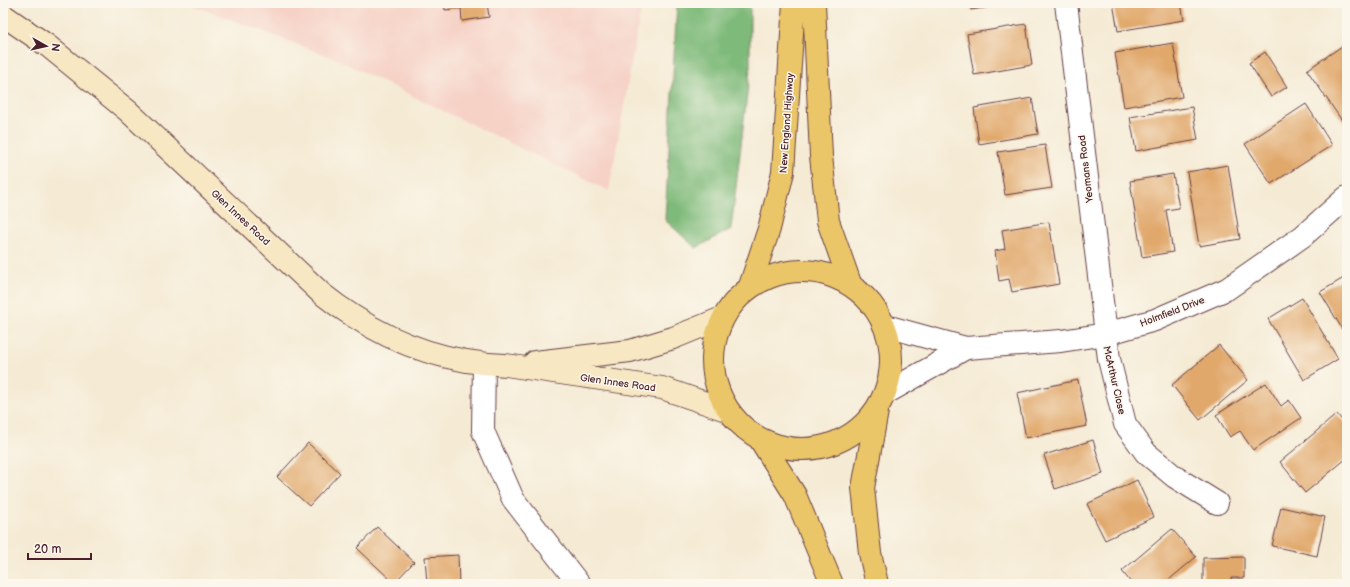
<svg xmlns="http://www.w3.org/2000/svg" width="1350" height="587" font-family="'Balsamiq Sans',sans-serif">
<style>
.built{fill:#f6d1c6}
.forest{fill:#7eba79;stroke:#646c52}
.building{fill:#e1a86c}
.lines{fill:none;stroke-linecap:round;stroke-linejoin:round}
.minor-casing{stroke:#643e44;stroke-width:24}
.secondary-casing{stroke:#643e44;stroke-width:24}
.trunk-casing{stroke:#643e44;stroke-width:24}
.minor{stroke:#fff;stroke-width:22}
.secondary{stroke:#f7e8c3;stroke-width:22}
.trunk{stroke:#ebc669;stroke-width:22}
.labels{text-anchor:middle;stroke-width:3;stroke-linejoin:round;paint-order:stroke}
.street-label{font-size:10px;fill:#4a1f2b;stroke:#fbf7ec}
</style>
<rect width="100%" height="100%" fill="#fbf7ec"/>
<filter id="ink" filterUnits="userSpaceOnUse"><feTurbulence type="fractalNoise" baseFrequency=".025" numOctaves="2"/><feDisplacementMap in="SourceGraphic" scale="8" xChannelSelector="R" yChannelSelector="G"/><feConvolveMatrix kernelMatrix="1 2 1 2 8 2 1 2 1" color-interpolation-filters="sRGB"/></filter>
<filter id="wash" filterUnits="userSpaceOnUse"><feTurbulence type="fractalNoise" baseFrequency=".012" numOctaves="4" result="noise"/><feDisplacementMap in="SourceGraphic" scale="16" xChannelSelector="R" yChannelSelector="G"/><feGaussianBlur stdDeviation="0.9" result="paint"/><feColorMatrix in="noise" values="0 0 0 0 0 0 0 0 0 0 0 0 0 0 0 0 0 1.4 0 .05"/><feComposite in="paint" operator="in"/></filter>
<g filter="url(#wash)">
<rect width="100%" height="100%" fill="#f5ebd5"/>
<polygon class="built" points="187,3 642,3 609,191 336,59"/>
<polygon class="forest" points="677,3 750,3 750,69 731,229 696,248 665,220"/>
<g id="blocks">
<g class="building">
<polygon points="444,3 487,3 489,17 462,21 461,8 445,10"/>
<polygon points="970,3 1009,3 1009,4 971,10"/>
<polygon points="1113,3 1181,3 1184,20 1118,31"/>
<polygon points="1026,24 1032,65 974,75 967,34"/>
<polygon points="1173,43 1182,97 1124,107 1115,53"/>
<polygon points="1345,44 1347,47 1347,124 1345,125 1307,70"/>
<polygon points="1265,52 1287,87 1271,97 1249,63"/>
<polygon points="1032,98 1038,134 979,144 974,108"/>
<polygon points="1306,104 1332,145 1271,184 1245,144"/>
<polygon points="1192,107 1198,140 1136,151 1130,117"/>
<polygon points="1045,145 1052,188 1005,195 998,152"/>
<polygon points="1228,165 1240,239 1199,246 1187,172"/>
<polygon points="1173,174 1179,208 1166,210 1173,252 1142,257 1130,181"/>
<polygon points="1049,222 1059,284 1012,292 1009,279 999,281 995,251 1005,249 1002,230"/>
<polygon points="1347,276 1347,337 1320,292"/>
<polygon points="1302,298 1338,359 1304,380 1268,319"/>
<polygon points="1219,345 1248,380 1200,420 1172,385"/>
<polygon points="1078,380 1087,426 1026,438 1017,393"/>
<polygon points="1266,383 1281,406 1289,400 1301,418 1253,450 1240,431 1230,437 1216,415"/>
<polygon points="1337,414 1347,426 1347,458 1305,493 1280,462"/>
<polygon points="1093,440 1103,474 1055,489 1044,455"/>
<polygon points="308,443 340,473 309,506 277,477"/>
<polygon points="1137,480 1154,517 1105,540 1087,504"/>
<polygon points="1281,507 1325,517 1317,556 1272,546"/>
<polygon points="377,527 414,562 394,583 357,548"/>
<polygon points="1172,529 1196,557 1164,584 1132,584 1122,571"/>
<polygon points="458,555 459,584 427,584 425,557"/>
<polygon points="1244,557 1244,578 1231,578 1231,584 1203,584 1203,558"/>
</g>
</g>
</g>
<g filter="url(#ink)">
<use href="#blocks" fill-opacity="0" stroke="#643e44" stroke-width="1"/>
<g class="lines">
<defs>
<g id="minor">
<polyline points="1066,3 1109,359 1125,424 1146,453 1175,477 1217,503"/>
<polyline points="886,326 966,348 1061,341 1106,334 1155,320 1227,289 1303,236 1347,197"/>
<polyline points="484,364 483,431 513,499 579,584"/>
<polyline points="886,393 966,348"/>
</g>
<g id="secondary">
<path d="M3,15l45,31 80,65 193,182c10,8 21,16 32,23 46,30 98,47 153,49l156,23 64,22"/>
<polyline points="535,362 630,351 673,338 722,318"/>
</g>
<g id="trunk">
<polyline points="814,3 821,156 828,221 850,283"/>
<circle cx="802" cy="360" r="89"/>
<polyline points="750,286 769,229 783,172 794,3"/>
<polyline points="877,411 863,488 870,553 877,584"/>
<polyline points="761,441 795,495 832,584"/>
</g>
</defs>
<use href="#minor" class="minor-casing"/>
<use href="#secondary" class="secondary-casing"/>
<use href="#trunk" class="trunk-casing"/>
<use href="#minor" class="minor"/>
<use href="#secondary" class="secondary"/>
<use href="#trunk" class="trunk"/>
</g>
</g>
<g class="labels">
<g class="street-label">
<text transform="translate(786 123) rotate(-86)" y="4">New England Highway</text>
<text transform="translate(1085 169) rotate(-97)" y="4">Yeomans Road</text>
<text transform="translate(241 217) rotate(43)" y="4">Glen Innes Road</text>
<text transform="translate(1172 311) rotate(-21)" y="4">Holmfield Drive</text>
<text transform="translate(1115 380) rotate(77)" y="4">McArthur Close</text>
<text transform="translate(618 382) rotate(8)" y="4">Glen Innes Road</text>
</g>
</g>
<rect width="1350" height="587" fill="none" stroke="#fbf7ec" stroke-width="16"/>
<g transform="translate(46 46) rotate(98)" stroke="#fbf7ec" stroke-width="3" paint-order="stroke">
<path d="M0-3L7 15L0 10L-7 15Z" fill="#4a1f2b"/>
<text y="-6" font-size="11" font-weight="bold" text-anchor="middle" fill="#4a1f2b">N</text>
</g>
<path d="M28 553v6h63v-6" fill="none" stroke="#4a1f2b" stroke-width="2"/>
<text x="34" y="553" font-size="12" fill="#4a1f2b" stroke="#fbf7ec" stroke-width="3" paint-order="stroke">20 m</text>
</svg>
